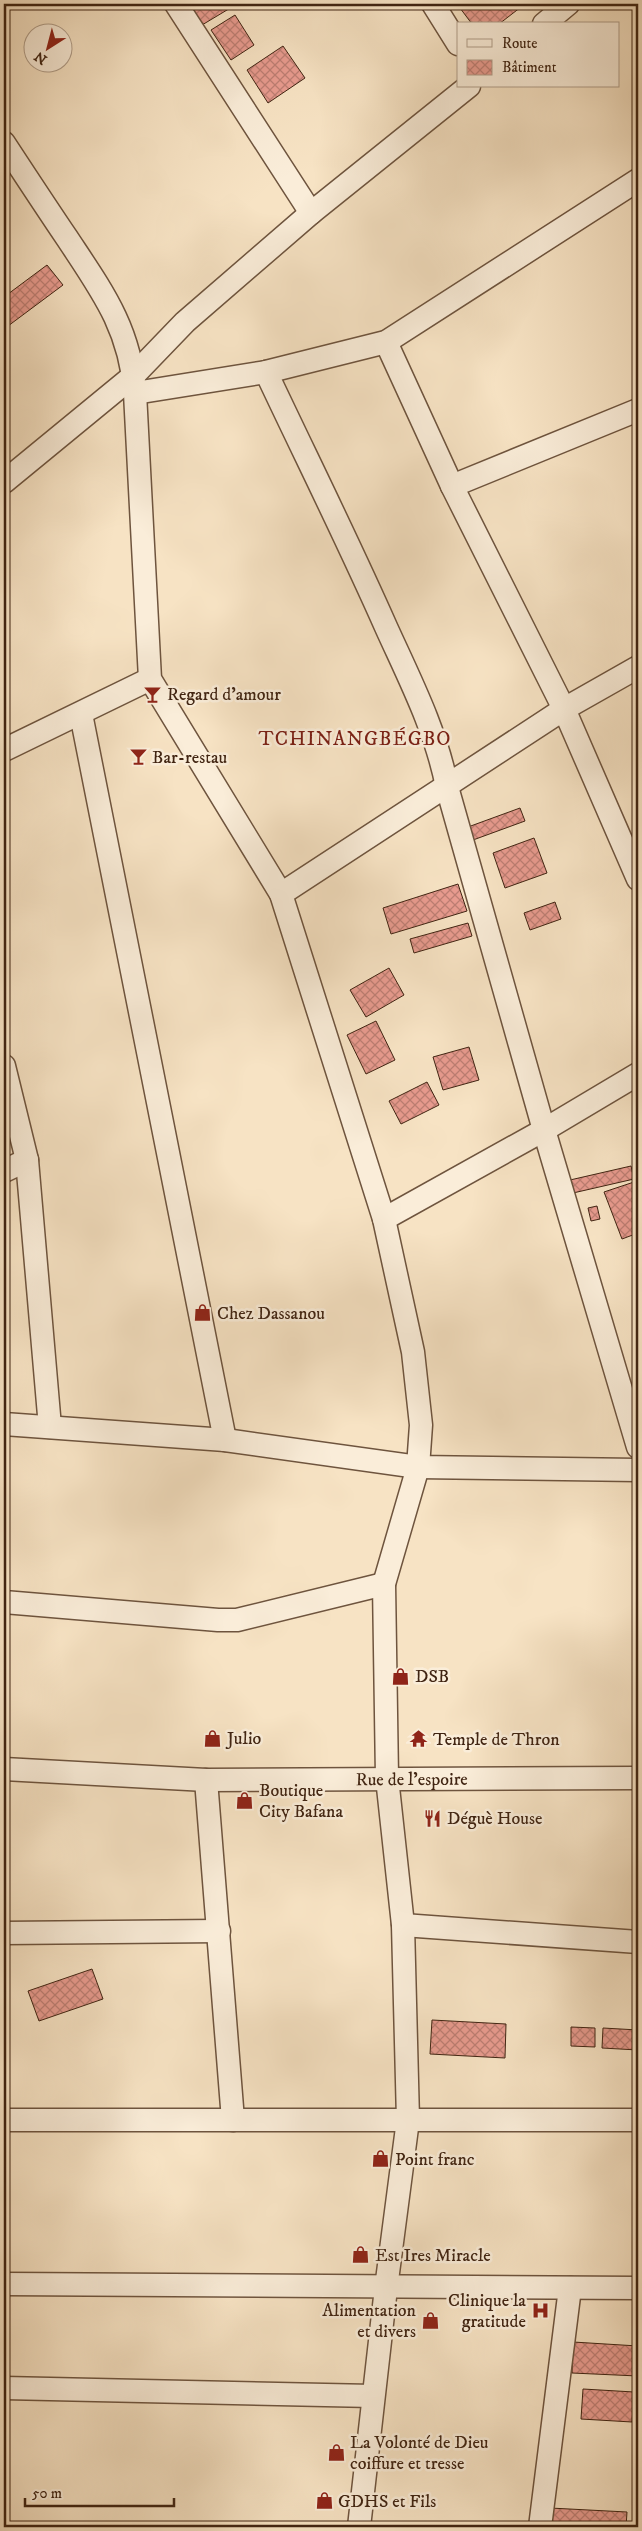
<svg xmlns="http://www.w3.org/2000/svg" width="642" height="2531" font-family="'IM FELL DW Pica',serif">
<style>
.building{fill:url(#building-cross-hatch);stroke:#402412}
.lines{fill:none;stroke-linecap:round;stroke-linejoin:round}
.minor-casing{stroke:#6e543e;stroke-width:25}
.minor{stroke:#faedd9;stroke-width:22}
.labels{text-anchor:middle;stroke-width:5;stroke-linejoin:round;paint-order:stroke}
.poi-label{font-size:18px;fill:#402412;stroke:#faedd9;text-anchor:start}
.street-label{font-size:18px;fill:#402412;stroke:#faedd9}
.quarter-label{font-size:20px;letter-spacing:1px;fill:#7a1f14;stroke:#faedd9}
</style>
<defs>
<pattern id="building-cross-hatch" width="8" height="8" patternUnits="userSpaceOnUse" patternTransform="scale(1.25)"><rect width="8" height="8" fill="#e89b8f"/><path d="M0 0l8 8M0 8l8-8" fill="none" stroke="#bd7e73"/></pattern>
</defs>
<rect width="100%" height="100%" fill="#f7e3c4"/>
<filter id="stains"><feTurbulence type="fractalNoise" baseFrequency=".004" numOctaves="4"/><feColorMatrix values="0 0 0 0 .2 0 0 0 0 .09 0 0 0 0 .02 0 0 0 .5 -.17"/></filter>
<radialGradient id="worn" r=".72"><stop offset=".6" stop-color="#630" stop-opacity="0"/><stop offset="1" stop-color="#630" stop-opacity=".3"/></radialGradient>
<g class="building">
<polygon points="189,4 237,4 202,25"/>
<polygon points="457,4 518,4 521,7 499,24 472,24"/>
<polygon points="235,15 254,45 231,60 211,30"/>
<polygon points="283,46 305,78 268,103 247,70"/>
<polygon points="47,265 63,285 4,329 4,297"/>
<polygon points="520,808 525,821 473,840 468,827"/>
<polygon points="534,838 547,873 505,888 493,853"/>
<polygon points="458,884 467,911 391,934 383,908"/>
<polygon points="555,902 561,919 530,930 524,913"/>
<polygon points="468,923 472,936 414,953 410,939"/>
<polygon points="389,968 404,995 366,1017 350,990"/>
<polygon points="376,1021 395,1060 366,1074 347,1035"/>
<polygon points="469,1047 479,1080 443,1090 433,1057"/>
<polygon points="427,1082 439,1105 401,1124 389,1101"/>
<polygon points="631,1166 634,1179 573,1193 570,1180"/>
<polygon points="634,1182 638,1194 638,1233 622,1239 604,1192"/>
<polygon points="597,1206 600,1219 591,1221 588,1208"/>
<polygon points="92,1969 103,1999 39,2021 28,1991"/>
<polygon points="432,2020 506,2024 505,2058 430,2054"/>
<polygon points="571,2027 595,2028 595,2047 571,2046"/>
<polygon points="603,2028 638,2030 638,2050 602,2048"/>
<polygon points="573,2342 638,2346 638,2376 572,2373"/>
<polygon points="583,2389 634,2392 632,2422 581,2419"/>
<polygon points="550,2508 627,2512 626,2527 549,2527"/>
<polygon points="633,2515 638,2516 638,2527 632,2527"/>
</g>
<g class="lines">
<defs>
<g id="minor">
<polyline points="176,4 311,213"/>
<polyline points="433,4 458,44"/>
<polyline points="544,24 568,4"/>
<path d="M4,143c21,32 42,64 63,95 35,53 63,90 68,155l15,286 131,215 103,325 29,133 8,73 -3,42 -34,117 3,194 16,147 5,195 -22,168 -27,239"/>
<polyline points="386,342 452,486 564,709 638,879"/>
<path d="M266,372c40,85 82,169 120,255 24,53 50,103 61,160l97,343 94,317"/>
<polyline points="135,393 266,372 386,342 638,180"/>
<polyline points="4,482 133,376 185,322 311,213 469,86"/>
<polyline points="452,486 638,410"/>
<polyline points="81,714 225,1440"/>
<polyline points="4,750 150,679"/>
<polyline points="281,894 564,709 638,667"/>
<polyline points="4,1066 27,1160 50,1427"/>
<polyline points="4,1171 27,1160"/>
<polyline points="384,1219 544,1130 638,1074"/>
<polyline points="4,1424 225,1440 418,1467 638,1470"/>
<polyline points="4,1602 218,1620 237,1620 384,1584"/>
<path id="s1" d="M4,1769l202,11 432,-2"/>
<polyline points="206,1780 233,2120"/>
<polyline points="403,1925 638,1942"/>
<polyline points="4,1933 219,1931"/>
<polyline points="4,2120 638,2120"/>
<polyline points="4,2284 638,2288"/>
<polyline points="4,2388 373,2396"/>
<polyline points="540,2527 570,2288"/>
</g>
</defs>
<use href="#minor" class="minor-casing"/>
<use href="#minor" class="minor"/>
</g>
<defs>
<symbol id="bar-bare" viewBox="-9 -9 18 18"><path d="M-6-5H6L.8 .8V4.5H3.5V6h-7V4.5H-.8V.8Z" fill="#8f2418" stroke="#faedd9" stroke-width="2.5" paint-order="stroke"/></symbol>
<symbol id="shop-bare" viewBox="-9 -9 18 18"><path d="M-5-2.5h2.3a2.7 3.5 0 0 1 5.4 0H5L5.5 6h-11ZM-1.5-2.5h3a1.5 2.3 0 0 0-3 0Z" fill="#8f2418" stroke="#faedd9" stroke-width="2.5" paint-order="stroke"/></symbol>
<symbol id="temple-bare" viewBox="-9 -9 18 18"><path d="M0-6L5-2H3V0L6.5 2.5H4V6H1.5V3h-3V6H-4V2.5H-6.5L-3 0V-2H-5Z" fill="#8f2418" stroke="#faedd9" stroke-width="2.5" paint-order="stroke"/></symbol>
<symbol id="restaurant-bare" viewBox="-9 -9 18 18"><path d="M-5-6h1v4h1v-4h1v4h1v-4h1v5L-1.5 .5V6h-2V.5L-5-1ZM5-6V6H3V1.5H1.5Q1.5-4 5-6Z" fill="#8f2418" stroke="#faedd9" stroke-width="2.5" paint-order="stroke"/></symbol>
<symbol id="hospital-bare" viewBox="-9 -9 18 18"><path d="M-5-5h3v3.5h4V-5h3V5h-3V1.5h-4V5h-3Z" fill="#8f2418" stroke="#faedd9" stroke-width="2.5" paint-order="stroke"/></symbol>
</defs>
<g fill-rule="evenodd">
<use href="#bar-bare" x="140" y="682" width="25" height="25"/>
<use href="#bar-bare" x="126" y="744" width="25" height="25"/>
<use href="#shop-bare" x="190" y="1300" width="25" height="25"/>
<use href="#shop-bare" x="388" y="1664" width="25" height="25"/>
<use href="#shop-bare" x="200" y="1726" width="25" height="25"/>
<use href="#temple-bare" x="406" y="1726" width="25" height="25"/>
<use href="#shop-bare" x="232" y="1788" width="25" height="25"/>
<use href="#restaurant-bare" x="420" y="1806" width="25" height="25"/>
<use href="#shop-bare" x="368" y="2146" width="25" height="25"/>
<use href="#shop-bare" x="348" y="2242" width="25" height="25"/>
<use href="#hospital-bare" x="528" y="2298" width="25" height="25"/>
<use href="#shop-bare" x="418" y="2308" width="25" height="25"/>
<use href="#shop-bare" x="324" y="2440" width="25" height="25"/>
<use href="#shop-bare" x="312" y="2488" width="25" height="25"/>
</g>
<g class="labels">
<g class="poi-label">
<text x="167" y="700">Regard d'amour</text>
<text x="152" y="763">Bar-restau</text>
<text x="217" y="1319">Chez Dassanou</text>
<text x="415" y="1682">DSB</text>
<text x="227" y="1744">Julio</text>
<text x="433" y="1745">Temple de Thron</text>
<text x="259" y="1796">Boutique<tspan x="259" dy="21">City Bafana</tspan></text>
<text x="447" y="1824">Déguè House</text>
<text x="395" y="2165">Point franc</text>
<text x="375" y="2261">Est Ires Miracle</text>
<text x="526" y="2306" text-anchor="end">Clinique la<tspan x="526" dy="21">gratitude</tspan></text>
<text x="416" y="2316" text-anchor="end">Alimentation<tspan x="416" dy="21">et divers</tspan></text>
<text x="350" y="2448">La Volonté de Dieu<tspan x="350" dy="21">coiffure et tresse</tspan></text>
<text x="338" y="2507">GDHS et Fils</text>
</g>
<g class="street-label">
<text dy="6" stroke="none"><textPath href="#s1" startOffset="408">Rue de l'espoire</textPath></text>
</g>
<g class="quarter-label">
<text x="355" y="745">TCHINANGBÉGBO</text>
</g>
</g>
<rect width="642" height="2531" fill="none" stroke="#f7e3c4" stroke-width="20"/>
<rect x="5" y="5" width="632" height="2521" fill="none" stroke="#402412" stroke-width="2.5"/>
<rect x="10" y="10" width="622" height="2511" fill="none" stroke="#402412"/>
<rect x="457" y="22" width="162" height="65" fill="#faedd9" stroke="#b09d89"/>
<rect x="467" y="39" width="25" height="8" fill="#faedd9" stroke="#b09d89"/>
<text x="502" y="48" font-size="15" fill="#402412">Route</text>
<rect x="467" y="60" width="25" height="15" fill="url(#building-cross-hatch)" stroke="#b09d89"/>
<text x="502" y="72" font-size="15" fill="#402412">Bâtiment</text>
<g transform="translate(48 48) rotate(216)"><circle r="24" fill="#faedd9" stroke="#b09d89"/>
<path d="M0-4L9 19L0 12L-9 19Z" fill="#8f2418"/>
<text y="-8" font-size="14" font-weight="bold" text-anchor="middle" fill="#402412">N</text>
</g>
<path d="M25 2498v8h149v-8" fill="none" stroke="#402412" stroke-width="2.5"/>
<text x="32" y="2498" font-size="15" fill="#402412" stroke="#faedd9" stroke-width="4" paint-order="stroke">50 m</text>
<rect width="100%" height="100%" filter="url(#stains)"/>
<rect width="100%" height="100%" fill="url(#worn)"/>
</svg>
